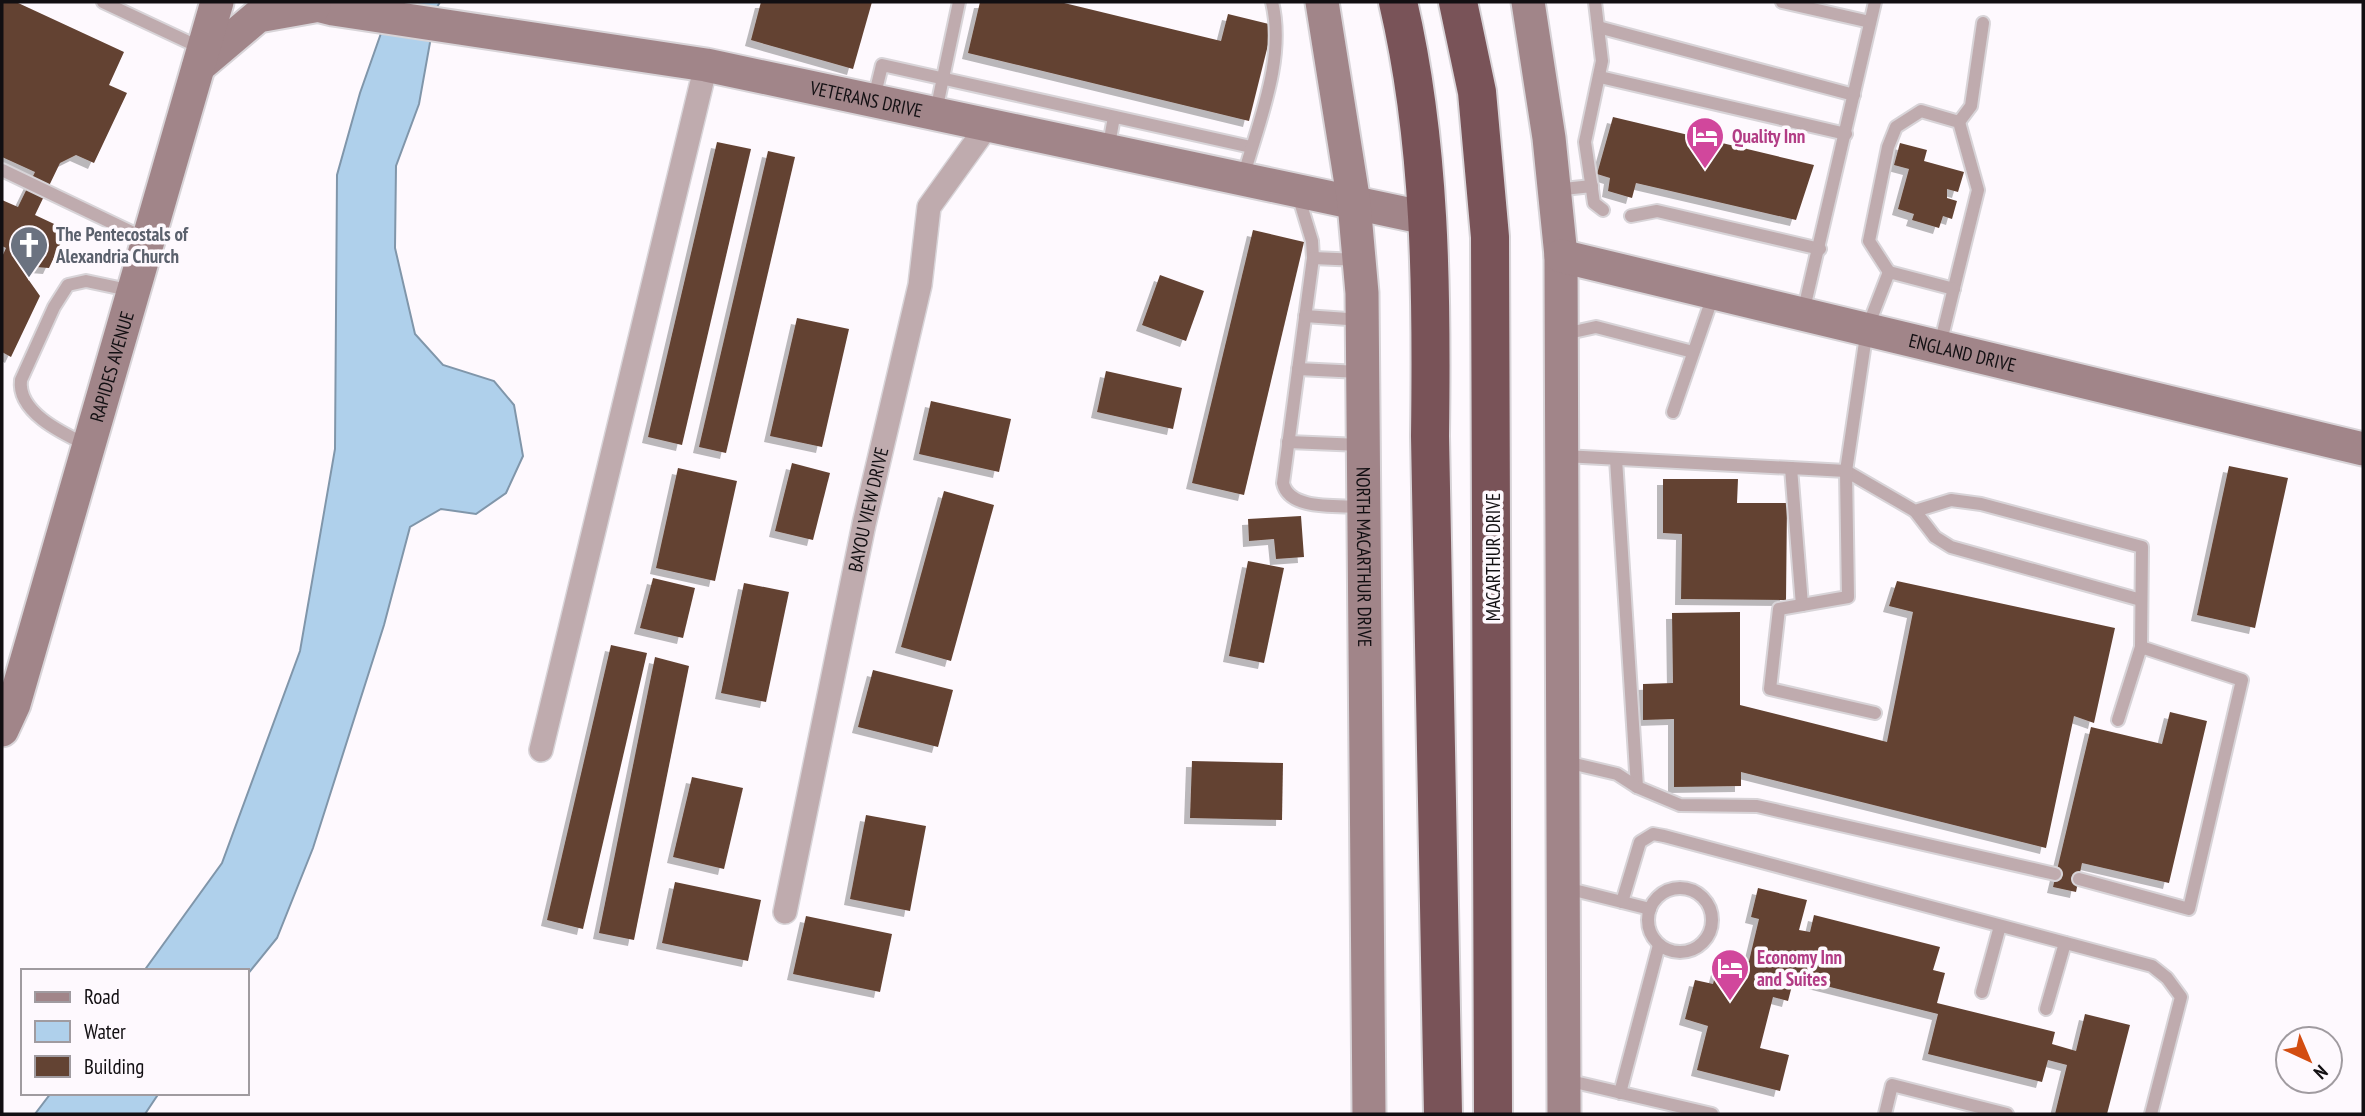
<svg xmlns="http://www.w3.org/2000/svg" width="2365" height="1116" font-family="'PT Sans Narrow',sans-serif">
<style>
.water{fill:#afd0eb;stroke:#8096aa;stroke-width:2}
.building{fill:#634333;filter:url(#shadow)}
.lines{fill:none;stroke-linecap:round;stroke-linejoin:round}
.lane-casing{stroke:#d8d4d8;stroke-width:16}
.street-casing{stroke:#d8d4d8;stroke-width:26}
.secondary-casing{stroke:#d8d4d8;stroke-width:37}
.highway-casing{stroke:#d8d4d8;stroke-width:42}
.lane{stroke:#bfabae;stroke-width:12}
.street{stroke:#bfabae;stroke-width:23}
.secondary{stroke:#a18589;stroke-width:33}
.highway{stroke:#795358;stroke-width:38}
.labels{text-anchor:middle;stroke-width:7;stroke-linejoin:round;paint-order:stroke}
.street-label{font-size:19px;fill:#120f12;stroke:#fef9fe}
.hotel-label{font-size:19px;font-weight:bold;fill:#b23c85;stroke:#fef9fe;text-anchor:start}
.worship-label{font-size:19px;font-weight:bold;fill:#5b616d;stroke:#fef9fe;text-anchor:start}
</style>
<defs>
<filter id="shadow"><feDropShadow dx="-6" dy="6" stdDeviation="0" flood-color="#0004"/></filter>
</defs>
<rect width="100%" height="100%" fill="#fef9fe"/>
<g class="water">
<polygon points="392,2 440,2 436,9 419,104 396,166 395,248 415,334 443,365 494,381 514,405 523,456 506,493 476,514 441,509 410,527 384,625 313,848 277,938 247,975 247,971 144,971 222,863 300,651 335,449 337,175 360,93"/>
<polygon points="51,1093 159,1093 145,1114 35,1114"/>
</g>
<g class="building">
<polygon points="2,2 16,2 124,52 109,85 127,93 94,163 76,155 60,163 35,215 67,230 49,268 36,267 28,279 40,296 11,357 2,352 2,257 6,248 2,246 2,200 18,207 35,172 2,157"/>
<polygon points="761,2 872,2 853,69 751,40"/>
<polygon points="980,2 1060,2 1221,41 1228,14 1273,25 1249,121 968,53"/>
<polygon points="1613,117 1814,165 1796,220 1636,183 1632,198 1608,191 1610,178 1597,174"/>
<polygon points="717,142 751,149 682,445 648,437"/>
<polygon points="1900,143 1927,150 1924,161 1964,172 1958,192 1947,189 1947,198 1957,201 1952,219 1943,216 1939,228 1912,220 1914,214 1898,209 1909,169 1894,165"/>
<polygon points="768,151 795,157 726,453 699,447"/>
<polygon points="1253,230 1304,242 1244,495 1192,483"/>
<polygon points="1160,275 1204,291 1186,341 1142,325"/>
<polygon points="797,318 849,329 822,447 770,436"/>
<polygon points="1106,371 1182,388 1173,429 1097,412"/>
<polygon points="931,401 1011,419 999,472 919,454"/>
<polygon points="792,463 830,473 813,540 775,531"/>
<polygon points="2229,466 2288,478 2255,628 2197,615"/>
<polygon points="678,468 737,481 715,581 656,568"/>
<polygon points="1663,479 1738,479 1737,503 1787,503 1786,600 1681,599 1682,534 1663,533"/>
<polygon points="944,491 994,505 951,661 901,647"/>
<polygon points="1301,516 1304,557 1276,559 1274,539 1249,541 1248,519"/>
<polygon points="1248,561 1284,568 1264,663 1229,656"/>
<polygon points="653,578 695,588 683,638 640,628"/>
<polygon points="1897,581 2115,628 2094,723 2074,716 2046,848 1741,772 1741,786 1674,787 1674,719 1643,720 1643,684 1673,683 1672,613 1740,612 1740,705 1887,742 1913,612 1889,606"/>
<polygon points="744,583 789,592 766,702 721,693"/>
<polygon points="611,645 647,653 583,929 547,920"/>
<polygon points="655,657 689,666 634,940 599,933"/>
<polygon points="873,670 953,690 938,747 858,727"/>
<polygon points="2170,712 2207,721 2169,883 2082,863 2076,892 2053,887 2091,727 2162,744"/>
<polygon points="1192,761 1283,763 1282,820 1190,818"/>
<polygon points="692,777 743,788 724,869 673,857"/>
<polygon points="866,815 926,826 910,911 850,899"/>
<polygon points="675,882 761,900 748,961 662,943"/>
<polygon points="1758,888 1807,900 1799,930 1810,932 1814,915 1940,947 1933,970 1945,973 1937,1003 2055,1032 2052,1044 2076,1051 2085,1014 2130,1025 2107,1114 2055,1114 2067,1065 2048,1060 2042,1082 1928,1054 1938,1014 1794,978 1788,1001 1773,997 1760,1048 1789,1055 1780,1091 1697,1070 1708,1026 1685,1019 1695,980 1713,984 1721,954 1749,961 1759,919 1751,917"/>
<polygon points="806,916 892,934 880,992 793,974"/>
</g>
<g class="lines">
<defs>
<g id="lane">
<polyline points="103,2 201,48"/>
<polyline points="1595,2 1602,61 1585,142 1594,203 1603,210"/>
<polyline points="1782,2 1870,22"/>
<polyline points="1598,27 1854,95"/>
<polyline points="1600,77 1846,134"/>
<polyline points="874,98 882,65 1251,147"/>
<polyline points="936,111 959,2"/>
<polyline points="1959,122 1971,106 1983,23"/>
<polyline points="1108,150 1114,117"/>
<polyline points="2,170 148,240"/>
<path d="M1243,178c15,-55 43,-119 29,-176"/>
<polyline points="1554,190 1592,186"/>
<path d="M1298,195l14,46 1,17 -30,225c6,28 55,22 78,24"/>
<polyline points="1631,216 1657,211 1820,249"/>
<polyline points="1313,258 1359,260"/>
<polyline points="1889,272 1869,241 1888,147 1896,127 1921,111 1959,122 1978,190 1940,345"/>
<polyline points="1803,313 1875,2"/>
<polyline points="1305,316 1362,320"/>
<polyline points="1564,334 1596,327 1693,352"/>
<polyline points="1298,369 1360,372"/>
<polyline points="1673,412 1714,293"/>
<polyline points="1288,442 1361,445"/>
<path d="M87,445c-25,-12 -70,-33 -66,-65l33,-73 14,-22 18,-4 47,10"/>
<polyline points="1564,456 1791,468"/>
<polyline points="1616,459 1637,787 1680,805 1757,806 2055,874"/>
<polyline points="1915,511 1935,537 1951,547 2141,600"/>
<polyline points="1802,605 1791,468 1846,471 1915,511 1951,500 1981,504 2142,547 2141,647 2242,680 2189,909 2079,879"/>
<polyline points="1875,713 1770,689 1779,609 1848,597 1846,471 1867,329 1889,272 1954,289"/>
<polyline points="2118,720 2141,647"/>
<polyline points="1566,762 1617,774 1637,787"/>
<circle cx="1680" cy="920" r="32"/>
<polyline points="1566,888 1650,909"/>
<polyline points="1622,902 1640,842 1653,834 1664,836 2152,966 2167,978 2181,997 2151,1114"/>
<polyline points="1982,992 2000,926"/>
<polyline points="2046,1009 2065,943"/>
<polyline points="1566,1080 1712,1114"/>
<polyline points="1620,1093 1659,945"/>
<polyline points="1885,1114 1892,1085 2007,1114"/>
</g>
<g id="street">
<polyline points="541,750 706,65"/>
<path id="s1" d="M785,912l79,-388 56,-239 9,-78 59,-82"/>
</g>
<g id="secondary">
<path id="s2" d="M305,2l28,7 373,56 720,153"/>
<path id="s3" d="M1322,2l32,201 8,90 7,821"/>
<polyline points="1528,2 1549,138 1561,256 1564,1114"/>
<polyline points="199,66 258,16 314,6"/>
<path id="s4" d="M1561,256l802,193"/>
<path id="s5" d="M2,730l12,-26 203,-702"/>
</g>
<g id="highway">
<path d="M1398,2c33,141 34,290 32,434l13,678"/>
<polyline points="1458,2 1477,92 1490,237 1493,1114"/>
</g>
</defs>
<use href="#lane" class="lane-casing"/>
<use href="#street" class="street-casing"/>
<use href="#secondary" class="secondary-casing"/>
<use href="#highway" class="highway-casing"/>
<use href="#lane" class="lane"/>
<use href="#street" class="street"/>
<use href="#secondary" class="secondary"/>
<use href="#highway" class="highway"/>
</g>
<defs>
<symbol id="hotel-pin" viewBox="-11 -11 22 30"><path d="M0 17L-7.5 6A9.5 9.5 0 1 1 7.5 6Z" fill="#d1479c" stroke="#fef9fe"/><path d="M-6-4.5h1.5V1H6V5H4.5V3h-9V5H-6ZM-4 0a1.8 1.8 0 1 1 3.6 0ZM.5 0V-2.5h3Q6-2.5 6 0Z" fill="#fff"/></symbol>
<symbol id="church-pin" viewBox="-11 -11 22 30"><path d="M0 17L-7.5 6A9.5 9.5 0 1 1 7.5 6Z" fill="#6b7280" stroke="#fef9fe"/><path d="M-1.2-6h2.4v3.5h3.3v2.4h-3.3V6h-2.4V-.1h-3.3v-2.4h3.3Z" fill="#fff"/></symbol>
</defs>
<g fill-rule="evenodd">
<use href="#hotel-pin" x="1683" y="114" width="44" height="60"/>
<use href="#church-pin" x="7" y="223" width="44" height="60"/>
<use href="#hotel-pin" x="1708" y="946" width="44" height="60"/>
</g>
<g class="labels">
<g class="street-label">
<text dy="7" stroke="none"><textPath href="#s2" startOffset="570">VETERANS DRIVE</textPath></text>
<text dy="7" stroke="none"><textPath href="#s4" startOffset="413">ENGLAND DRIVE</textPath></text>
<text dy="7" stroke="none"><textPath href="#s5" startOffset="380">RAPIDES AVENUE</textPath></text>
<text dy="7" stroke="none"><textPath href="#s1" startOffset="411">BAYOU VIEW DRIVE</textPath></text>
<text dy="7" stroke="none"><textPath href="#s3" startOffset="558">NORTH MACARTHUR DRIVE</textPath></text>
<text transform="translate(1493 557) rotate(-90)" y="7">MACARTHUR DRIVE</text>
</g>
<g class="hotel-label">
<text x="1732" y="143">Quality Inn</text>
<text x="1757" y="964">Economy Inn<tspan x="1757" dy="22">and Suites</tspan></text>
</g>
<g class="worship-label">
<text x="56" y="241">The Pentecostals of<tspan x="56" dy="22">Alexandria Church</tspan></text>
</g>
</g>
<rect width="2365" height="1116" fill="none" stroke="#120f12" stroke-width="7"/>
<rect x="21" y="969" width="228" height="126" fill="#fef9fe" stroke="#a09ba0" stroke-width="2"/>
<rect x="35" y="992" width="35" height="10" fill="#a18589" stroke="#a09ba0" stroke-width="2"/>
<text x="84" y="1004" font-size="21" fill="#120f12">Road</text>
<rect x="35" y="1021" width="35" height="21" fill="#afd0eb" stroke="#a09ba0" stroke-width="2"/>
<text x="84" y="1039" font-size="21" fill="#120f12">Water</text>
<rect x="35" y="1056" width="35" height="21" fill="#634333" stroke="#a09ba0" stroke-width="2"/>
<text x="84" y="1074" font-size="21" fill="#120f12">Building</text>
<g transform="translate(2309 1060) rotate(136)"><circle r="33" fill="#fef9fe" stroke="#a09ba0" stroke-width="2"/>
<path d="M0-5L12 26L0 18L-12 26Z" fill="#d34d11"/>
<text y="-10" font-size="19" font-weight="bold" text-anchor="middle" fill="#120f12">N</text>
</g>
</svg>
